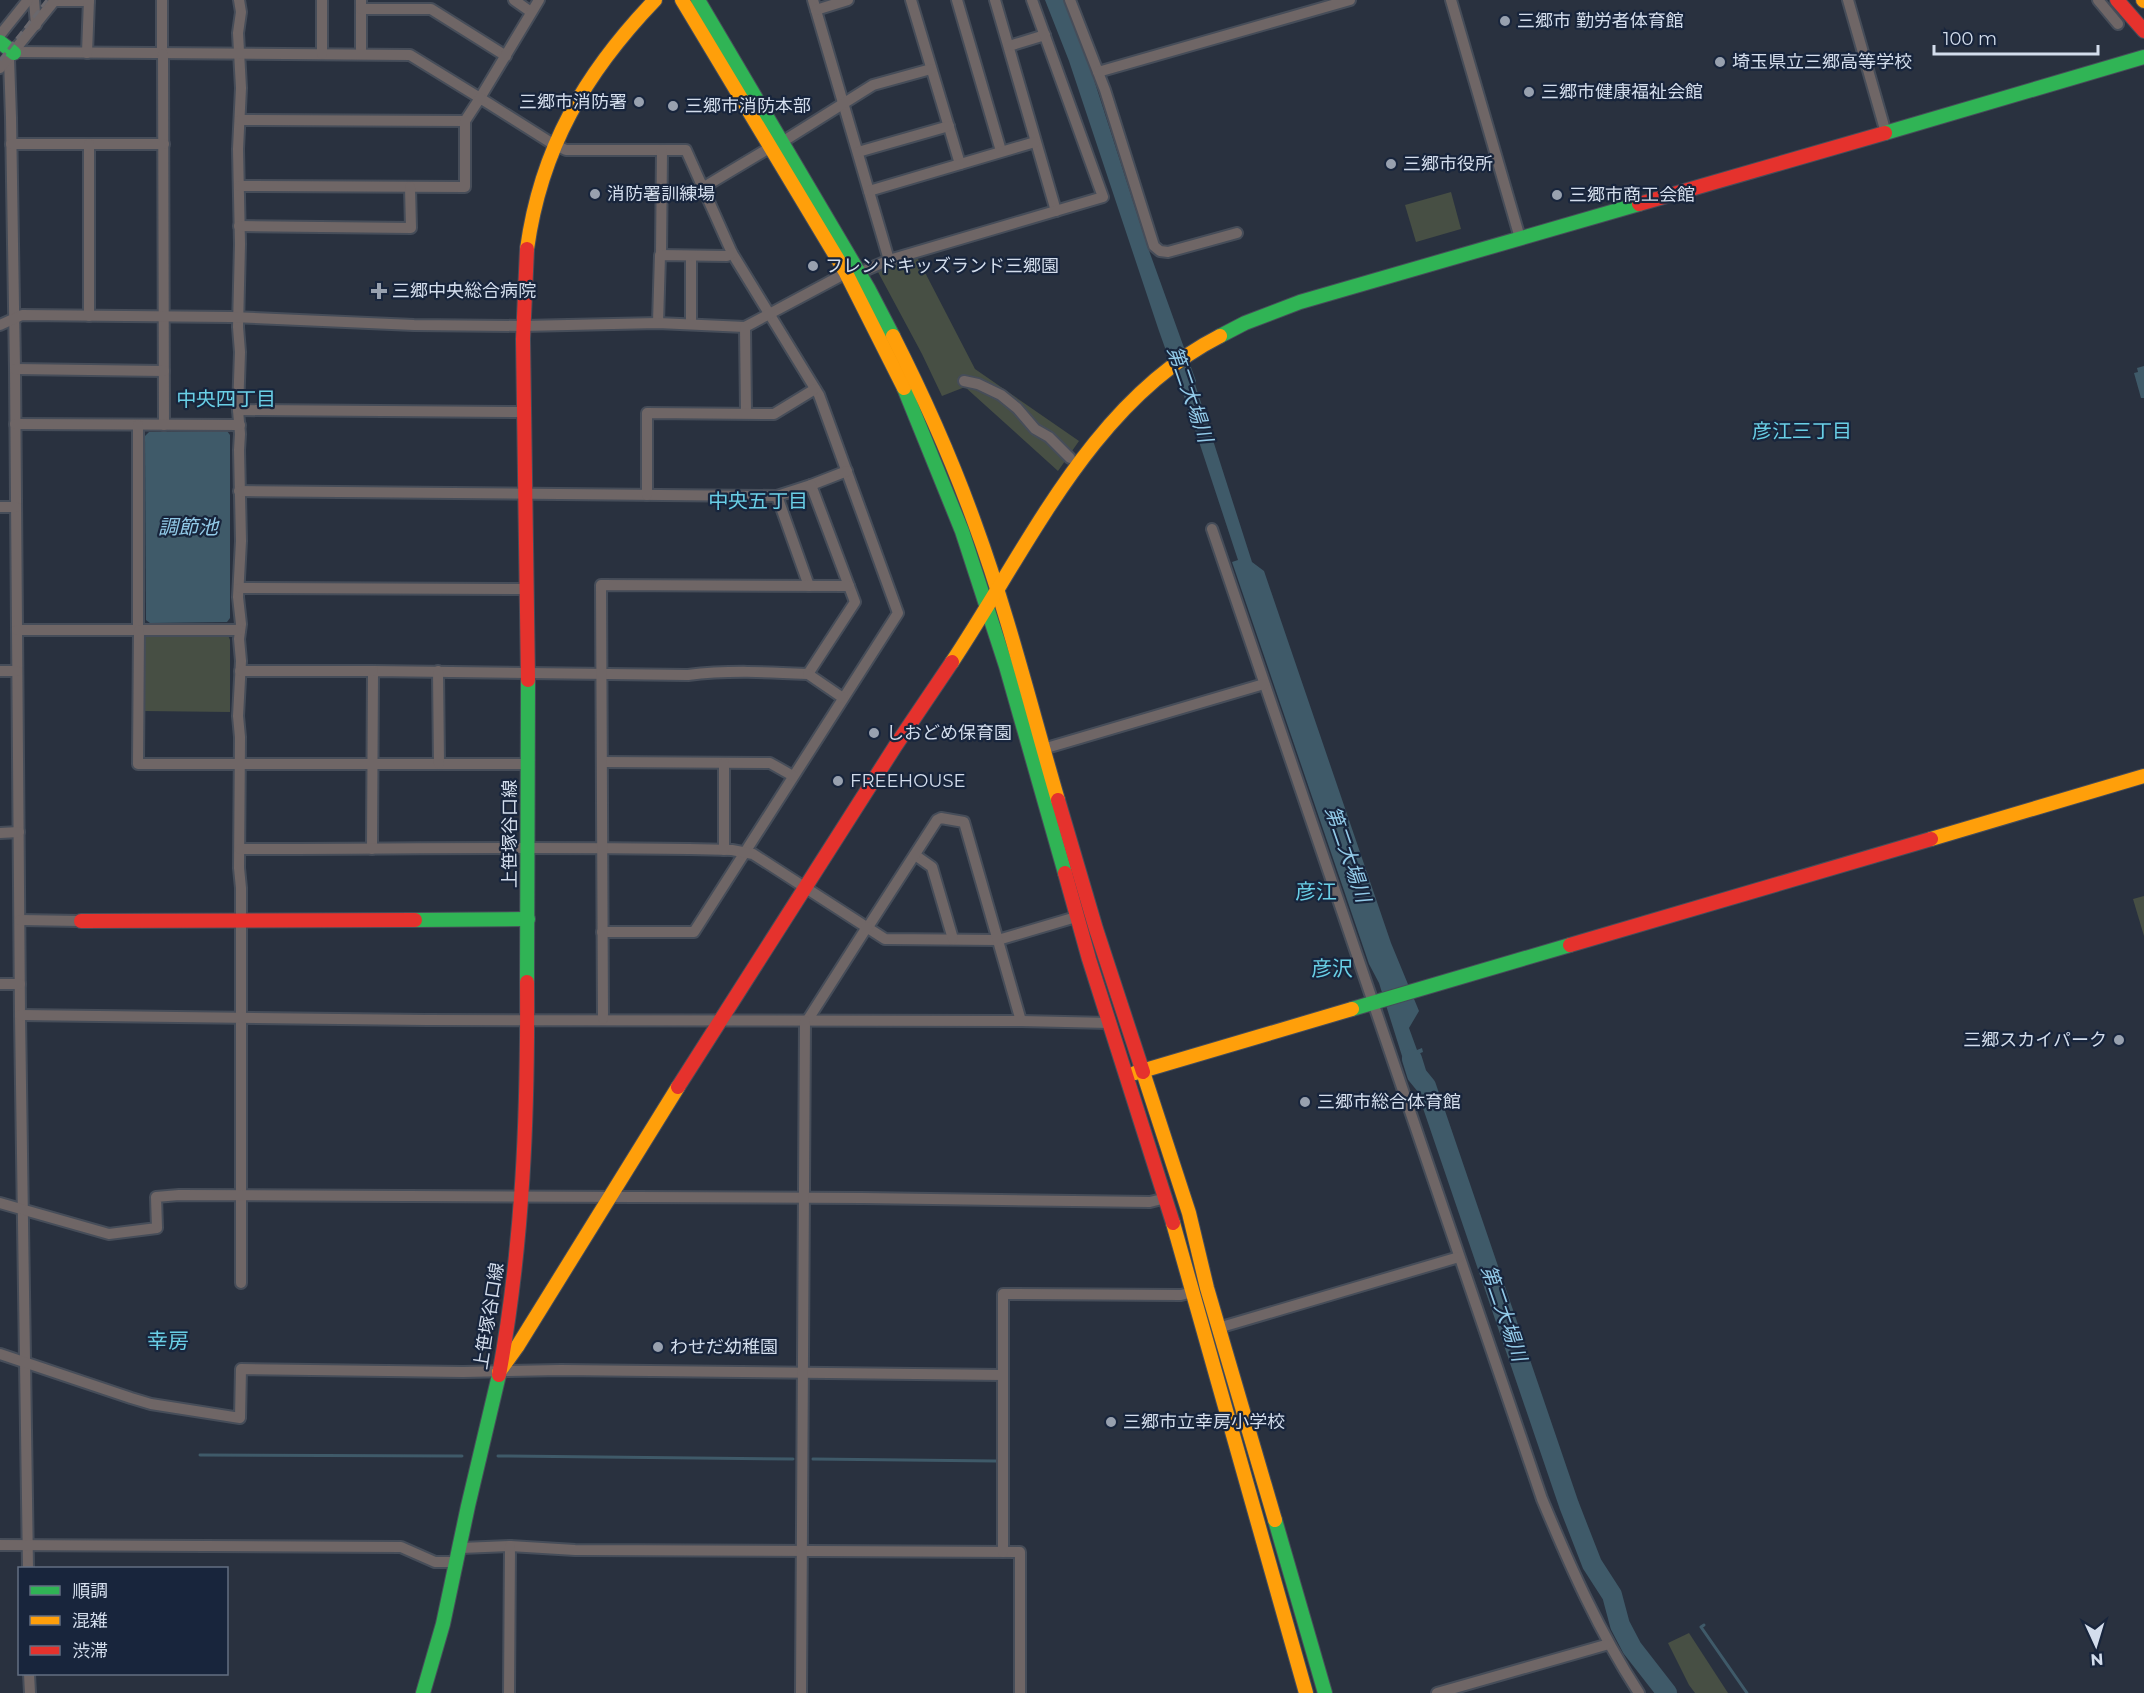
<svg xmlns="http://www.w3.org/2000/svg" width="2144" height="1693" font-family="Montserrat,'Noto Sans JP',sans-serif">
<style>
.green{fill:#474f44}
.water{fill:#3f5a69}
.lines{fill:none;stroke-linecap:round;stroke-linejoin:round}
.stream{stroke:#3f5a69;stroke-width:3}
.river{stroke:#3f5a69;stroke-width:20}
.street-casing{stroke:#464d59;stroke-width:14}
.fast-casing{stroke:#464d59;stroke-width:16}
.slow-casing{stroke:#464d59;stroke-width:16}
.jam-casing{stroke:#464d59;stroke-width:16}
.street{stroke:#6f6666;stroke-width:10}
.fast{stroke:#30b455;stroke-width:14}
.slow{stroke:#ff9f0a;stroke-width:14}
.jam{stroke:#e5322d;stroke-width:14}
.rail{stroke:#6a686d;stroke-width:3;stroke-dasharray:9 4.5;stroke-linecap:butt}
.poi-dot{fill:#98a1af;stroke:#18253c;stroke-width:2}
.labels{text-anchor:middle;stroke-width:4.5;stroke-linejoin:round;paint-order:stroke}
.poi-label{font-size:18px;fill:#d3ddec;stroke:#18253c;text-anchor:start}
.street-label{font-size:18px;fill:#d3ddec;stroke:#18253c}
.water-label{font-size:20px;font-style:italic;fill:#92cae8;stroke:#18253c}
.neighbourhood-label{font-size:20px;fill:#69cfe6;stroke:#18253c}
.quarter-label{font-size:21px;fill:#69cfe6;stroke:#18253c}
</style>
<rect width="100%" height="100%" fill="#29313f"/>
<g class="green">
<polygon points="1451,192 1461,229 1416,242 1405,205"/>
<polygon points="917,257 975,369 1079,441 1058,471 965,387 942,396 922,354 878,272 891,265"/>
<polygon points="147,635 228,635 230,640 230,712 143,711 143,639"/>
<polygon points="2144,896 2144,936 2133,899"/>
<polygon points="1689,1633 1728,1693 1695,1693 1689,1685 1668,1643"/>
</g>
<g class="water">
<polygon points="1045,0 1064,0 1073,24 1080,36 1147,245 1196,381 1195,384 1252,562 1264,571 1391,943 1419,1011 1409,1028 1417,1050 1422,1048 1423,1052 1418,1054 1427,1081 1420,1085 1408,1075 1379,983 1369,964 1232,562 1238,560 1178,378 1170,362 1159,331 1069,61"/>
<polygon points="2144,366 2144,398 2141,398 2134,373 2138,372 2137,368"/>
<polygon points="227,431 230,435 230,618 227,622 150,623 146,620 145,436 149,432"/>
</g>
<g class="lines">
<g class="stream">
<polyline points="200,1455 462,1456"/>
<polyline points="498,1456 793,1459"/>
<polyline points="813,1459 996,1461"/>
<polyline points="1704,1625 1701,1627 1747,1693"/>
</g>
<polyline class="river" points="1412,1059 1417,1075 1426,1086 1569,1505 1592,1564 1612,1595 1620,1625 1632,1648 1667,1693"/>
<defs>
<g id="street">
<polyline points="34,0 36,25"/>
<polyline points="239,0 241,12 238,33 241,88 238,149 240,244 238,327 240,352 238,410 240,434 239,450 241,541 238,597 241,624 239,639 241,661 238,716 240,737 239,868 241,888 241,1283"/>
<polyline points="361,0 361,54"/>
<polyline points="514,0 531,12"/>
<polyline points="813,0 889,260"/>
<polyline points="911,0 960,164"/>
<polyline points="957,0 1001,151"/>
<polyline points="995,0 1056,211"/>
<polyline points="1070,0 1105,90 1154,246 1160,251 1168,252 1237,233"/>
<polyline points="1451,0 1520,238"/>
<polyline points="1848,0 1886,133"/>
<polyline points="2098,0 2118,24"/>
<polyline points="54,1 89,1"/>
<polyline points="361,9 431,9 506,56"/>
<polyline points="816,10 848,0"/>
<polyline points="0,35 28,0"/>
<polyline points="1009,46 1045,35"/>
<polyline points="15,52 410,55 480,98 539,0"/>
<polyline points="87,53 89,0"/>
<polyline points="162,54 162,0"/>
<polyline points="163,54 164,425"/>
<polyline points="322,54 322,0"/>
<polyline points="9,59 11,118 15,369 20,1015 28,1568"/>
<polyline points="0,68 55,0"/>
<polyline points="1098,72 1350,0"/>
<polyline points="240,120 465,121"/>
<polyline points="782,142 873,85 931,69"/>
<polyline points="11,144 164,144"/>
<polyline points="858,152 949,126"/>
<polyline points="239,186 465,187 465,121 480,98 553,144 566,150 686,150 732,253 819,395 898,613 694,932 602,932"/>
<polyline points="704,187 771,147"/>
<polyline points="869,191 1035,142"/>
<polyline points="239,226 411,228 410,187"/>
<polyline points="661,255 662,150"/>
<polyline points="691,256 691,324"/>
<polyline points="89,316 89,144"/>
<polyline points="658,323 660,255 727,256 732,253"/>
<polyline points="0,325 22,315 231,317 414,325 523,326 658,323 745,327 846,273 859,273 889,260 1103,197 1032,0"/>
<polyline points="745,327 746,413"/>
<polyline points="15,369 164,371"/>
<polyline points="964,381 978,384 1001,395 1017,408 1035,429 1049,437 1070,458"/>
<polyline points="238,410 523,412"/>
<polyline points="15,424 240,425"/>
<polyline points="138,425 138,630"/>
<polyline points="811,485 847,471"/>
<path d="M239,491l538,5 34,-11 38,101 6,16 -47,72c-40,-2 -81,-4 -120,1l-315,-4 -1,178"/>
<polyline points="647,495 647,413 774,414 815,389"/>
<polyline points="777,496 809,586"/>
<polyline points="0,507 16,507"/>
<path d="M1212,529l330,970c28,67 57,133 97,194"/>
<polyline points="240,588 525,589"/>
<polyline points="17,630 240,630"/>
<polyline points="139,630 138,764 528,764"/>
<polyline points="0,671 17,671"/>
<polyline points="240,671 373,671"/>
<polyline points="438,671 439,764"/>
<polyline points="808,674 843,698"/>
<polyline points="1043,749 1264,684"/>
<polyline points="602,762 770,763 793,776"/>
<polyline points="0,833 19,832"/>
<path d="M240,849c164,0 328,-3 492,1l21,4 132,85 113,1 78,-23"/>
<polyline points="724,850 724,763"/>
<polyline points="915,855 932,867 953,939"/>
<polyline points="20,920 81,921"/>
<polyline points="868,927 937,820 941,818 964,822 1021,1021"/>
<polyline points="0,984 20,984"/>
<polyline points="20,1015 425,1020 1021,1021 1110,1023"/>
<polyline points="603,1019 601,585 849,586"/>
<polyline points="807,1021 867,927"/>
<polyline points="0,1203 109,1234 157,1228 156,1197 179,1195 863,1198 1150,1202 1166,1198"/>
<polyline points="1218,1328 1459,1257"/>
<polyline points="0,1354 131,1398 151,1404 240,1418 241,1369 463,1372 561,1370 1003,1375"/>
<polyline points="0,1545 401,1547 435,1562 457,1562"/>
<polyline points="461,1548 510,1546 575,1550 1020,1552 1020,1693"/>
<polyline points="1003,1552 1003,1294 1181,1295 1193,1292"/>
<polyline points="29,1674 30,1693"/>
<polyline points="509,1693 510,1546"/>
<polyline points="801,1693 805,1021"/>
<polyline points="1437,1693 1609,1644"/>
</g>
<g id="fast">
<polyline points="698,0 868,288 893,336"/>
<polyline points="0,42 14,53"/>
<polyline points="1885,133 2144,57"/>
<polyline points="1220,336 1245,323 1300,302 1639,204"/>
<polyline points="904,388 962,531 1006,666 1065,873"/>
<polyline points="415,920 528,919"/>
<polyline points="527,982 528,680"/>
<polyline points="1352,1009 1570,945"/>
<polyline points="1275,1520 1325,1693"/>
<polyline points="423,1693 443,1624 468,1506 499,1375"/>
</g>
<g id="slow">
<polyline points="682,0 846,273 904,388"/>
<polyline points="2143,0 2144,1"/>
<path d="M527,249c14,-101 58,-176 128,-249"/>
<path d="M893,336c31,61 59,124 82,188 33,90 56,184 83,276"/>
<path d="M952,662c76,-114 140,-261 268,-326"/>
<polyline points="1931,839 2144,776"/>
<polyline points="1143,1072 1189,1213 1207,1288 1275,1520"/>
<polyline points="1135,1073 1352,1009"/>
<polyline points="1173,1223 1306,1693"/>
<polyline points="499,1372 517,1347 678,1087"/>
</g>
<g id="jam">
<polyline points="2117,0 2144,31"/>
<polyline points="1639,204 1885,133"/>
<polyline points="527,249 523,339 528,680"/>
<polyline points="1058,800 1096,929 1143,1072"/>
<polyline points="1065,873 1089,959 1173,1223"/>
<polyline points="81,921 415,920"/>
<polyline points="1570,945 1931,839"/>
<polyline points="678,1087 896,745 952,662"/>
<path d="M499,1375c24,-130 29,-262 28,-393"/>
</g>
</defs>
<use href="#street" class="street-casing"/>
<use href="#fast" class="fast-casing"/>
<use href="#slow" class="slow-casing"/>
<use href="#jam" class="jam-casing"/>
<use href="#street" class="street"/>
<use href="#fast" class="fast"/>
<use href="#slow" class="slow"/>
<use href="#jam" class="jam"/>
<polyline class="rail" points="0,60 47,0"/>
</g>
<g class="poi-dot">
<circle cx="1505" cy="21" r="6"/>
<circle cx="1720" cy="62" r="6"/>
<circle cx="1529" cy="92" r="6"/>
<circle cx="639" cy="102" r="6"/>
<circle cx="673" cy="106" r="6"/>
<circle cx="1391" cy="164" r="6"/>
<circle cx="595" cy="194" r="6"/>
<circle cx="1557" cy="195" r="6"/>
<circle cx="813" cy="266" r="6"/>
<path d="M376 282h6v6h6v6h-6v6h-6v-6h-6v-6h6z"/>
<circle cx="874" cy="733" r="6"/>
<circle cx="838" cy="781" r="6"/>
<circle cx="2119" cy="1040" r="6"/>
<circle cx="1305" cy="1102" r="6"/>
<circle cx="658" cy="1347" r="6"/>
<circle cx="1111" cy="1422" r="6"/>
</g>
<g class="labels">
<g class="poi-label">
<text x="1517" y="27">三郷市 勤労者体育館</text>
<text x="1732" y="68">埼玉県立三郷高等学校</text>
<text x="1541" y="98">三郷市健康福祉会館</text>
<text x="627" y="108" text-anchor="end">三郷市消防署</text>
<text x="685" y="112">三郷市消防本部</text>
<text x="1403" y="170">三郷市役所</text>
<text x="607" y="200">消防署訓練場</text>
<text x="1569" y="201">三郷市商工会館</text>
<text x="825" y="272">フレンドキッズランド三郷園</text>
<text x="392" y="297">三郷中央総合病院</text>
<text x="886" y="739">しおどめ保育園</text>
<text x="850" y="787">FREEHOUSE</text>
<text x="2107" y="1046" text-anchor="end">三郷スカイパーク</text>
<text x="1317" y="1108">三郷市総合体育館</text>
<text x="670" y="1353">わせだ幼稚園</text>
<text x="1123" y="1428">三郷市立幸房小学校</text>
</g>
<g class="street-label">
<text transform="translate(510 834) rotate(-90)" y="6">上笹塚谷口線</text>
<text transform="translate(489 1316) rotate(-81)" y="6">上笹塚谷口線</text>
</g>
<g class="water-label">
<text transform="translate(1190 394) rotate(71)" y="7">第二大場川</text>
<text x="188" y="534">調節池</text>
<text transform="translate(1348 854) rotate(71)" y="7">第二大場川</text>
<text transform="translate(1504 1313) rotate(71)" y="7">第二大場川</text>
</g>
<g class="neighbourhood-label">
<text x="226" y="406">中央四丁目</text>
<text x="1802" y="438">彦江三丁目</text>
<text x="758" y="508">中央五丁目</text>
</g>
<g class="quarter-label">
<text x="1316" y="899">彦江</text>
<text x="1332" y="976">彦沢</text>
<text x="168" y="1348">幸房</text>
</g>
</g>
<rect x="18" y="1567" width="210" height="108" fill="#18253c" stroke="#636f82" stroke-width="1.5"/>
<rect x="30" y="1586" width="30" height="9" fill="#30b455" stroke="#636f82" stroke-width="1.5"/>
<text x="72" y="1597" font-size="18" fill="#d3ddec">順調</text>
<rect x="30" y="1616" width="30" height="9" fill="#ff9f0a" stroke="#636f82" stroke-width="1.5"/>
<text x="72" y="1627" font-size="18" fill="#d3ddec">混雑</text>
<rect x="30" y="1646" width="30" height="9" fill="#e5322d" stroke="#636f82" stroke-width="1.5"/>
<text x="72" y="1657" font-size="18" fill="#d3ddec">渋滞</text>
<g transform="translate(2096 1645) rotate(176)" stroke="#18253c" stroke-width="4.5" paint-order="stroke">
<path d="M0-4.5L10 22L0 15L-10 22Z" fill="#d3ddec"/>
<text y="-9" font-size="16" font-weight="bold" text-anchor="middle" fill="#d3ddec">N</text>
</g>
<path d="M1934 45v9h164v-9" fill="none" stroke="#d3ddec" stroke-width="3"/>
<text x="1943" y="45" font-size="18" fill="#d3ddec" stroke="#18253c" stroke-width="4.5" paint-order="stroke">100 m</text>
</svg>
